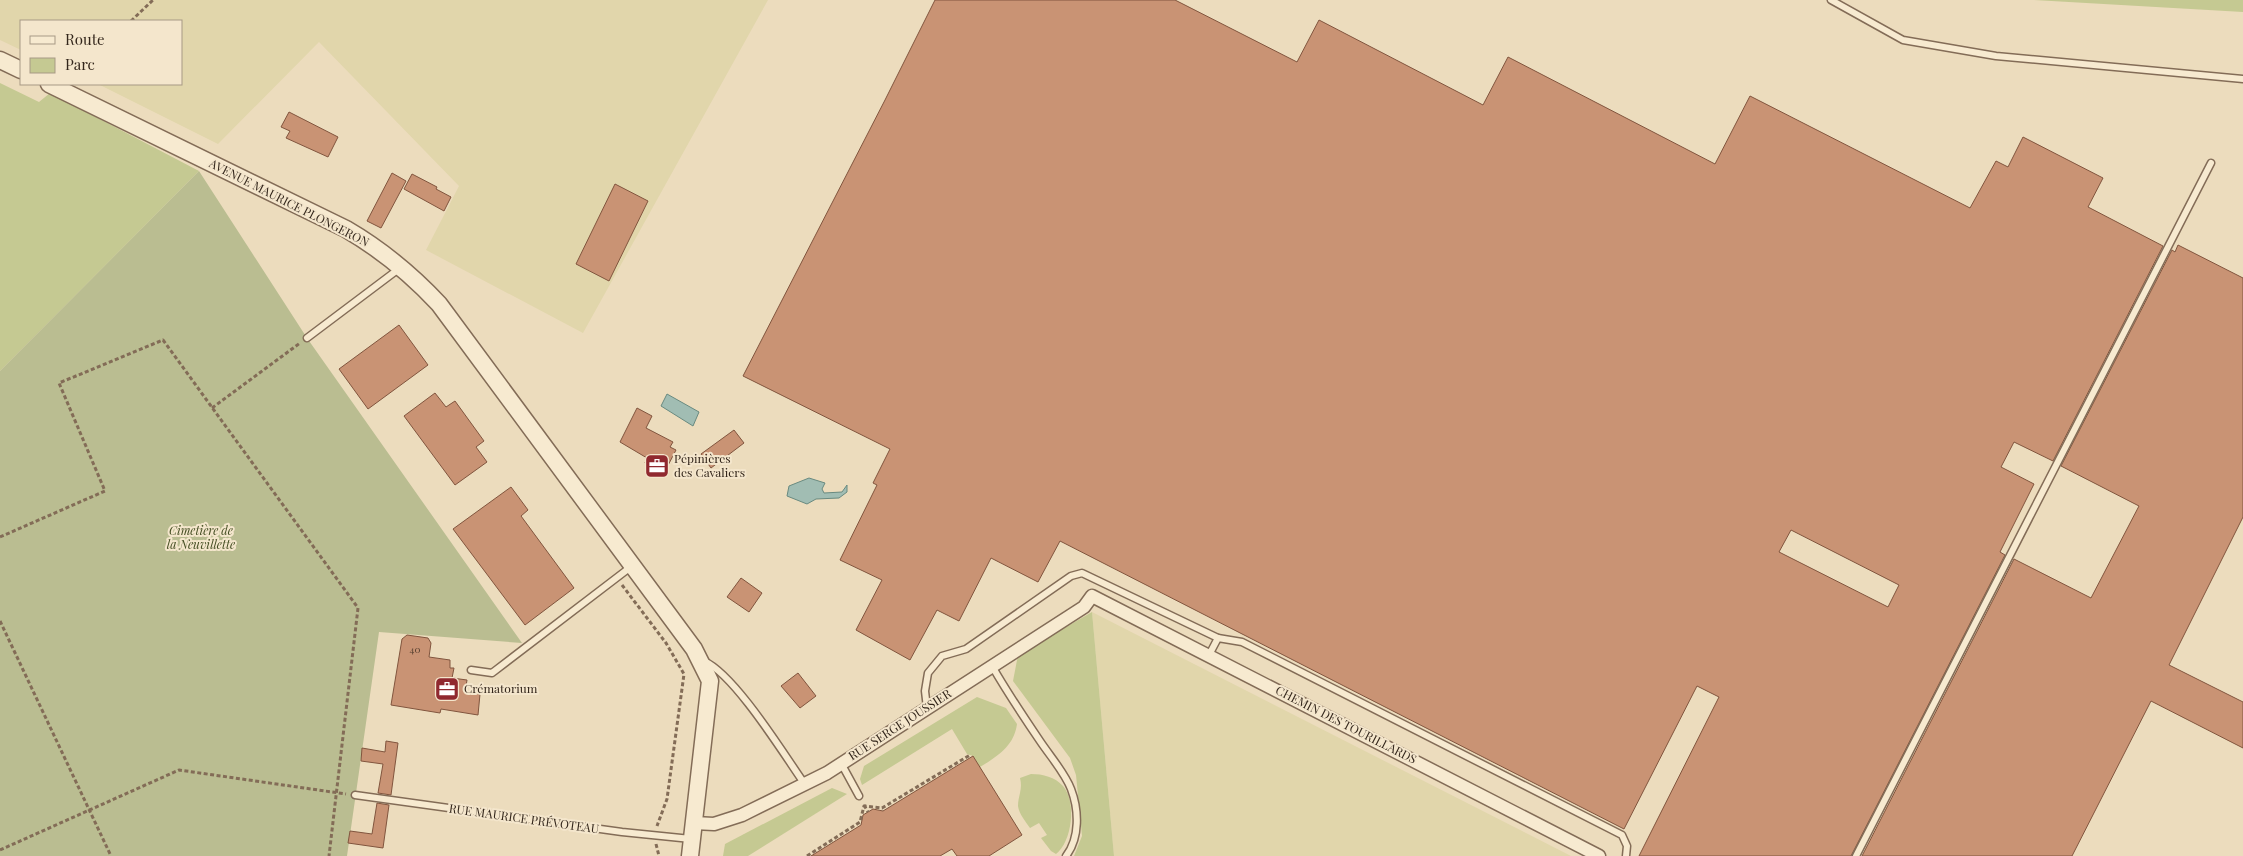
<svg xmlns="http://www.w3.org/2000/svg" width="2243" height="856" font-family="'Playfair Display',serif">
<style>
.farmland{fill:#e1d6ab}
.green{fill:#c5c992}
.cemetery{fill:#babd91}
.water{fill:#a1bdb3;stroke:#698a80}
.building{fill:#c99374;stroke:#81553e;fill-rule:evenodd}
.lines{fill:none;stroke-linecap:round;stroke-linejoin:round}
.service-casing{stroke:#836c57;stroke-width:9}
.minor-casing{stroke:#836c57;stroke-width:15}
.tertiary-casing{stroke:#836c57;stroke-width:19}
.path{stroke:#836c57;stroke-width:3;stroke-dasharray:4 2.5;stroke-linecap:butt}
.service{stroke:#f7ead0;stroke-width:6}
.minor{stroke:#f7ead0;stroke-width:12}
.tertiary{stroke:#f7ead0;stroke-width:16}
.labels{text-anchor:middle;stroke-width:4;stroke-linejoin:round;paint-order:stroke}
.number-label{font-size:10px;fill:#584131}
.street-label{font-size:12px;fill:#33261b;stroke:#f4e6cc}
.poi-label{font-size:12px;fill:#33261b;stroke:#f4e6cc;text-anchor:start}
.park-label{font-size:12px;font-style:italic;fill:#454e23;stroke:#f4e6cc}
</style>
<rect width="100%" height="100%" fill="#ecdcbd"/>
<g class="farmland">
<polygon points="0,0 768,0 583,333 426,250 459,186 319,42 218,144 98,84 181,84 181,21 21,21 21,50 0,40"/>
<polygon points="1092,612 1571,856 1114,856"/>
</g>
<g class="green">
<polygon points="2034,0 2243,0 2243,12"/>
<polygon points="0,83 39,102 50,93 199,171 0,371"/>
<polygon points="1092,612 1114,856 1074,856 1082,836 1076,775 1070,758 1013,681 1018,655"/>
<path d="M977,697l29,11 11,16c-3,22 -19,32 -37,43l-7,-11 -6,-2 -15,-25 -90,56 -2,-6 4,-13z"/>
<path d="M1031,774c12,0 24,3 32,12 14,16 9,56 -7,68l-5,-3 -10,-13 6,-3 -8,-12 -9,5c-4,-6 -11,-14 -12,-22 0,-10 5,-17 2,-28z"/>
<polygon points="832,788 847,794 748,856 723,856 725,844"/>
</g>
<polygon class="cemetery" points="199,171 307,338 522,643 379,632 347,856 0,856 0,371"/>
<g class="water">
<polygon points="667,394 699,412 693,426 661,406"/>
<polygon points="809,478 825,483 822,489 824,493 842,492 847,485 847,492 839,498 816,499 807,504 787,496 789,486"/>
</g>
<g class="building">
<path d="M935,0h240l122,62 22,-42 164,85 25,-48 207,107 35,-68 220,112 26,-47 12,6 15,-30 80,41 -15,29 75,39 -110,215 -39,-19 -13,25 33,17 -34,68 5,3 -154,301h-212l80,-159 -22,-11 -73,143 -564,-288 -22,41 -47,-24 -32,63 -22,-11 -27,50 -54,-30 26,-50 -42,-20 37,-75 -4,-2 17,-34 -147,-73 142,-276zM1791,530l108,55 -11,22 -109,-55z"/>
<polygon points="289,112 338,137 328,157 286,138 290,131 281,127"/>
<polygon points="392,173 406,181 381,228 367,221"/>
<polygon points="412,174 437,187 436,189 451,197 444,211 404,189"/>
<polygon points="615,184 648,201 609,281 576,264"/>
<polygon points="2178,245 2243,278 2243,517 2169,665 2243,702 2243,748 2151,701 2072,856 1862,856 2014,559 2091,598 2139,506 2061,466 2172,250 2175,252"/>
<polygon points="399,325 428,365 368,409 339,369"/>
<polygon points="435,393 446,407 455,401 484,441 476,447 487,462 455,485 404,416"/>
<polygon points="637,408 652,416 646,428 673,442 670,447 676,450 664,473 645,463 647,458 620,442"/>
<polygon points="734,430 744,443 711,468 701,454"/>
<polygon points="511,487 528,510 521,516 574,588 525,625 453,529"/>
<polygon points="741,578 762,593 749,612 727,597"/>
<polygon points="407,635 428,638 431,643 429,657 450,660 450,668 454,668 452,678 467,680 465,692 480,694 478,715 441,709 440,713 391,705 402,639"/>
<polygon points="798,673 816,696 800,708 781,686"/>
<polygon points="386,741 398,743 391,795 378,793 383,764 361,761 362,748 385,752"/>
<polygon points="973,756 1022,835 989,856 957,856 952,849 940,856 811,856 861,825 863,815 873,809 883,811"/>
<polygon points="377,803 389,805 383,848 348,843 350,831 372,834"/>
</g>
<g class="lines">
<defs>
<g id="service">
<polyline points="1831,0 1903,40 1996,56 2243,79"/>
<polyline points="307,338 400,268"/>
<polyline points="1209,655 1218,638 1242,642 1622,835 1627,846 1626,856"/>
<path d="M704,661c31,14 79,92 100,122"/>
<path d="M992,666c15,26 31,50 48,75 10,15 25,32 31,48 8,21 9,49 -5,67"/>
<polyline points="471,670 492,673 632,566"/>
<polyline points="927,708 925,691 928,673 942,656 966,649 1071,576 1082,573 1218,638"/>
<polyline points="841,763 859,796"/>
<polyline points="355,795 622,832 691,839"/>
<polyline points="1856,856 2211,163"/>
</g>
<polyline id="minor" points="694,823 714,824 742,815 827,773 1084,607 1092,596 1599,856"/>
<g id="tertiary">
<polyline points="0,60 21,70"/>
<path d="M49,84l297,145c36,21 65,45 93,75l255,345 16,32 -20,175"/>
</g>
</defs>
<use href="#service" class="service-casing"/>
<use href="#minor" class="minor-casing"/>
<use href="#tertiary" class="tertiary-casing"/>
<g class="path">
<polyline points="131,21 153,0"/>
<polyline points="212,408 300,343"/>
<polyline points="0,537 105,491 59,383 163,340 358,608 329,856"/>
<polyline points="622,585 666,643 684,674 667,799 657,826"/>
<polyline points="0,621 111,856"/>
<polyline points="864,805 868,812"/>
<polyline points="656,844 659,856"/>
<polyline points="0,850 179,770 346,794"/>
<polyline points="807,856 860,822 864,806 882,808 970,755"/>
</g>
<use href="#service" class="service"/>
<use href="#minor" class="minor"/>
<use href="#tertiary" class="tertiary"/>
</g>
<defs>
<symbol id="office-square" viewBox="-11 -11 22 22"><rect x="-9" y="-9" width="18" height="18" rx="4" fill="#90292f" stroke="#f4e6cc"/><path d="M-6-3h4V-5.5h4V-3h4V5H-6ZM-1-4.5V-3h2v-1.5ZM-6 0V1H6V0Z" fill="#fff"/></symbol>
</defs>
<g fill-rule="evenodd">
<use href="#office-square" x="643" y="452" width="28" height="28"/>
<use href="#office-square" x="433" y="675" width="28" height="28"/>
</g>
<g class="labels">
<g class="number-label">
<text x="415" y="653">40</text>
</g>
<g class="street-label">
<text transform="translate(289 203) rotate(27)" y="4">AVENUE MAURICE PLONGERON</text>
<text transform="translate(900 725) rotate(-33)" y="4">RUE SERGE JOUSSIER</text>
<text transform="translate(1346 725) rotate(27)" y="4">CHEMIN DES TOURILLARDS</text>
<text transform="translate(524 819) rotate(8)" y="4">RUE MAURICE PRÉVOTEAU</text>
</g>
<g class="poi-label">
<text x="674" y="463">Pépinières<tspan x="674" dy="14">des Cavaliers</tspan></text>
<text x="464" y="693">Crématorium</text>
</g>
<g class="park-label">
<text x="201" y="535">Cimetière de<tspan x="201" dy="14">la Neuvillette</tspan></text>
</g>
</g>
<rect x="20" y="20" width="162" height="65" fill="#f4e6cc" stroke="#a79985"/>
<rect x="30" y="36" width="25" height="8" fill="#f7ead0" stroke="#a79985"/>
<text x="65" y="45" font-size="15" fill="#33261b">Route</text>
<rect x="30" y="58" width="25" height="15" fill="#c5c992" stroke="#a79985"/>
<text x="65" y="70" font-size="15" fill="#33261b">Parc</text>
</svg>
